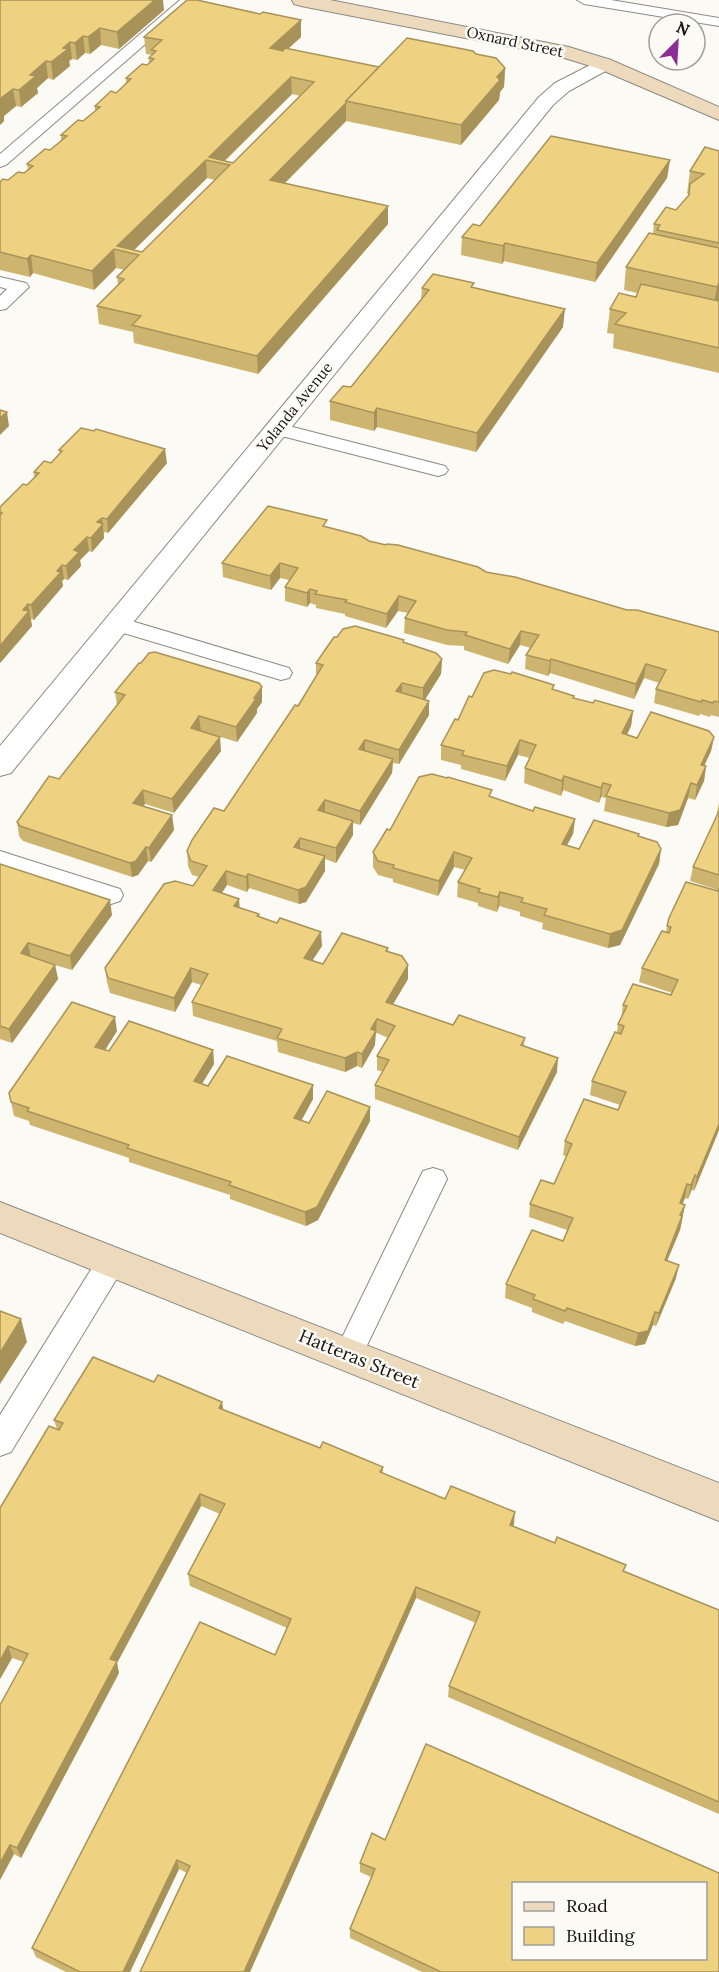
<svg xmlns="http://www.w3.org/2000/svg" width="719" height="1972" font-family="Lora,serif">
<style>
.lines{fill:none;stroke-linecap:round;stroke-linejoin:round}
.lane-casing{stroke:#8b8a84;stroke-width:2}
.street-casing{stroke:#8b8a84;stroke-width:2}
.secondary-casing{stroke:#8b8a84;stroke-width:2}
.lane{fill:#fff;fill-rule:evenodd}
.street{fill:#fff;fill-rule:evenodd}
.secondary{fill:#edd9bb;fill-rule:evenodd}
.wall{fill:#ceb56f;fill-rule:evenodd}
.shaded-wall{fill:#a7935a}
.building{fill:#efd281;stroke:#a7935a;stroke-width:1.5;fill-rule:evenodd}
.labels{text-anchor:middle;stroke-width:5;stroke-linejoin:round;paint-order:stroke}
.far-street-label{font-size:15px;fill:#141412;stroke:#fcfaf4}
.street-label{font-size:18px;fill:#141412;stroke:#fcfaf4}
</style>
<rect width="100%" height="100%" fill="#fcfaf4"/>
<g class="lines">
<defs>
<g id="lane">
<polygon points="180,0 196,0 6,165 0,167 0,154"/>
<polygon points="577,0 611,0 719,18 719,26 584,4"/>
<polygon points="0,277 26,283 29,287 6,309 0,310 0,296 7,289 0,287"/>
<polygon points="277,423 445,466 448,470 445,474 438,476 270,433 267,429 270,425"/>
<polygon points="118,617 289,668 292,673 289,678 281,680 110,629 107,624 110,619"/>
<polygon points="0,851 120,889 123,895 120,901 111,904 0,869"/>
<polygon points="433,1168 443,1171 447,1179 358,1364 348,1368 338,1364 333,1355 338,1346 423,1171"/>
<polygon points="112,1249 122,1252 126,1261 122,1270 11,1452 0,1456 0,1415 102,1252"/>
</g>
<polygon id="street" points="604,58 611,60 614,64 611,68 569,91 553,105 11,773 0,776 0,746 539,97 555,83"/>
<g id="secondary">
<polygon points="292,0 330,0 569,47 611,60 719,107 719,120 597,68 558,56 301,6 294,4"/>
<polygon points="0,1202 719,1483 719,1521 0,1233"/>
</g>
</defs>
<use href="#lane" class="lane-casing"/>
<use href="#street" class="street-casing"/>
<use href="#secondary" class="secondary-casing"/>
<use href="#lane" class="lane"/>
<use href="#street" class="street"/>
<use href="#secondary" class="secondary"/>
</g>
<g class="wall">
<polygon points="0,0 164,10 119,49 101,45 90,54 85,53 77,60 72,59 69,61 70,66 53,80 48,78 37,88 38,93 21,107 16,106 4,116 4,121 0,125"/>
<path d="M144,37h157l-13,12 91,18 97,-13 29,14 -1,19 -4,5 -1,8 -38,45 -115,-24 -61,62 103,41 -130,150 -124,-31 -1,-11 -34,-8 -2,-18 21,-21 -1,-8 8,-7 -9,-2 -22,22 -61,-17 -3,4 -30,-7v-88l8,-2 16,-7 4,-3 -1,-6 23,-14 11,-9v-6l22,-14 12,-10v-5l21,-13 10,-10v-5l23,-14v-6l3,-3 -6,-1zM292,94l8,2 -67,67 -8,-2zM207,178l8,2 -73,72 -8,-2z"/>
<polygon points="719,151 719,373 613,348 614,334 607,333 610,309 636,297 637,293 624,290 626,267 653,234 654,224 676,210 688,196 688,194 687,194 690,171"/>
<polygon points="670,160 667,178 595,282 504,261 502,264 461,255 462,237"/>
<polygon points="422,288 473,288 563,327 476,452 377,427 374,431 330,420 330,401 351,387 421,299"/>
<polygon points="59,450 167,463 108,533 104,532 104,538 92,552 89,551 80,560 81,566 68,580 64,579 62,581 63,586 34,620 31,619 32,626 0,663 0,507 27,485 34,478 34,472 51,463 60,454"/>
<polygon points="327,527 369,541 627,610 719,632 719,717 711,715 710,717 700,714 699,716 654,703 656,689 659,683 644,678 634,699 550,673 548,676 525,669 526,655 531,648 520,645 508,664 464,650 464,646 447,645 404,633 405,618 408,613 398,611 386,628 345,616 345,614 316,608 316,605 310,603 307,607 285,601 285,587 289,580 280,578 271,590 223,577 222,563"/>
<polygon points="337,637 404,642 442,659 441,674 425,699 429,701 429,715 399,764 393,763 392,773 360,825 353,823 353,835 336,863 325,859 325,871 306,902 299,904 249,888 247,892 227,885 222,893 239,907 259,914 259,916 322,946 312,960 323,964 388,948 388,951 408,979 393,1004 453,1025 525,1038 524,1046 557,1072 518,1150 375,1099 375,1085 383,1072 377,1070 377,1056 388,1038 377,1033 375,1035 375,1045 362,1068 357,1066 345,1072 278,1052 277,1041 193,1016 192,1002 201,985 192,982 175,1012 110,993 107,982 105,968 193,886 199,877 192,875 188,866 187,851 224,811 298,706 316,676 316,663"/>
<polygon points="554,690 574,698 593,703 633,711 631,726 627,735 637,738 714,737 711,751 704,766 706,766 704,781 695,800 688,798 678,825 666,827 604,811 606,798 601,797 599,803 563,790 561,796 524,783 525,768 530,758 518,755 505,781 461,769 461,765 441,760 441,745 458,720 472,697"/>
<polygon points="115,692 262,702 257,709 257,713 237,742 201,731 221,751 174,813 145,804 143,806 172,815 174,830 151,862 148,861 138,875 132,877 23,841 19,836 17,822 59,779 117,705"/>
<polygon points="492,797 533,811 575,819 573,834 567,845 579,849 639,834 639,836 661,849 659,864 620,945 608,948 542,929 543,923 520,916 520,912 499,906 497,912 478,906 478,903 457,897 458,882 465,870 454,867 438,896 393,882 393,879 378,875 373,867 373,852 390,830"/>
<polygon points="719,802 719,1130 694,1191 692,1189 688,1199 685,1198 682,1204 685,1205 680,1230 667,1261 676,1278 656,1326 653,1325 645,1344 635,1346 565,1321 563,1324 532,1312 532,1308 505,1298 506,1284 563,1241 567,1230 529,1217 530,1204 554,1184 567,1157 563,1155 565,1141 618,1110 620,1105 590,1095 592,1081 617,1033 618,1024 621,1019 623,1005 671,995 672,993 639,982 642,968 666,932 667,926 718,891 718,890 690,881 693,867 716,819"/>
<polygon points="0,864 112,915 72,970 55,965 58,979 12,1043 0,1039"/>
<polygon points="117,1031 105,1050 109,1051 213,1050 214,1064 202,1084 208,1086 313,1085 313,1099 301,1121 309,1123 370,1121 318,1220 306,1226 230,1199 230,1195 129,1162 129,1158 30,1125 29,1121 14,1116 11,1102"/>
<polygon points="154,1382 222,1402 223,1410 320,1448 383,1467 383,1473 445,1499 514,1524 513,1526 555,1543 626,1565 624,1571 719,1610 719,1814 448,1697 449,1686 476,1623 416,1598 250,1972 140,1972 187,1873 179,1869 130,1972 66,1972 36,1957 32,1948 275,1655 287,1628 190,1586 188,1574 220,1514 201,1506 117,1663 119,1673 21,1858 14,1854 0,1880 24,1662 12,1658 0,1679 0,1508 57,1429 54,1420"/>
<polygon points="385,1840 719,1972 422,1972 350,1938 350,1929 371,1877 360,1872 360,1863"/>
</g>
<g class="shaded-wall">
<polygon points="155,0 163,0 164,10 119,49 117,32"/>
<polygon points="301,20 301,37 270,65 270,48"/>
<polygon points="100,28 101,45 90,54 88,37"/>
<polygon points="83,36 85,53 77,60 75,43"/>
<polygon points="70,42 72,59 69,61 70,66 53,80 51,62 63,48"/>
<polygon points="46,61 48,78 37,88 38,93 21,107 19,90 30,75"/>
<polygon points="505,68 504,87 500,92 499,100 461,145 461,125 497,77"/>
<polygon points="291,77 292,94 222,163 209,157"/>
<polygon points="13,89 16,106 4,116 4,121 0,125 0,99"/>
<polygon points="346,103 346,121 271,197 270,180"/>
<polygon points="206,160 207,178 131,253 117,246"/>
<polygon points="670,160 667,178 595,282 597,263"/>
<polygon points="388,206 388,224 258,374 257,356"/>
<polygon points="505,243 504,261 502,264 503,246"/>
<polygon points="114,249 116,268 94,290 92,271"/>
<polygon points="31,255 33,273 30,277 27,259"/>
<polygon points="719,283 719,301 713,310 717,287"/>
<polygon points="565,309 563,327 476,452 477,433"/>
<polygon points="377,408 377,427 374,431 374,413"/>
<polygon points="7,412 9,426 0,435 0,418"/>
<polygon points="165,449 167,463 108,533 107,519"/>
<polygon points="102,518 104,538 92,552 91,538 97,522"/>
<polygon points="87,537 89,551 80,560 81,566 68,580 66,566 74,550"/>
<polygon points="280,563 280,578 271,590 270,576"/>
<polygon points="62,565 64,579 62,581 63,586 34,620 31,605"/>
<polygon points="310,589 310,603 307,607 307,593"/>
<polygon points="399,596 398,611 386,628 387,614"/>
<polygon points="28,604 32,626 0,663 0,646 23,610"/>
<polygon points="521,631 520,645 508,664 510,649"/>
<polygon points="442,659 441,674 423,703 423,688"/>
<polygon points="551,659 550,673 548,676 550,661"/>
<polygon points="646,664 644,678 634,699 636,684"/>
<polygon points="402,683 402,697 396,691"/>
<polygon points="262,687 262,702 257,709 257,713 237,742 236,727"/>
<polygon points="429,701 429,715 399,764 399,750"/>
<polygon points="633,711 631,726 620,748 622,733"/>
<polygon points="199,716 201,731 191,728"/>
<polygon points="220,737 221,751 174,813 172,799"/>
<polygon points="714,737 711,751 698,779 701,765"/>
<polygon points="365,740 365,754 359,749"/>
<polygon points="520,740 518,755 505,781 507,766"/>
<polygon points="393,759 392,773 360,825 360,811"/>
<polygon points="706,766 704,781 695,800 697,785"/>
<polygon points="564,776 563,790 561,796 562,781"/>
<polygon points="603,783 601,797 599,803 601,788"/>
<polygon points="691,783 688,798 678,825 666,827 669,813"/>
<polygon points="143,790 145,804 135,817 133,803"/>
<polygon points="325,800 325,815 318,810"/>
<polygon points="172,815 174,830 151,862 149,848"/>
<polygon points="575,819 573,834 560,858 562,844"/>
<polygon points="353,821 353,835 336,863 336,848"/>
<polygon points="300,838 300,852 294,847"/>
<polygon points="146,847 148,861 138,875 132,877 130,863"/>
<polygon points="661,849 659,864 620,945 608,948 610,934"/>
<polygon points="454,852 454,867 438,896 439,881"/>
<polygon points="325,856 325,871 306,902 299,904 298,890"/>
<polygon points="226,871 227,885 214,904 213,890"/>
<polygon points="248,874 249,888 247,892 246,877"/>
<polygon points="500,892 499,906 497,912 498,897"/>
<polygon points="239,899 240,913 234,906"/>
<polygon points="110,900 112,915 72,970 70,956"/>
<polygon points="321,932 322,946 305,972 304,958"/>
<polygon points="28,943 31,958 21,953"/>
<polygon points="55,965 58,979 12,1043 9,1029"/>
<polygon points="408,965 408,979 386,1016 386,1002"/>
<polygon points="191,968 192,982 175,1012 174,998"/>
<polygon points="115,1017 117,1031 98,1061 95,1047"/>
<polygon points="377,1019 375,1045 362,1068 362,1054 371,1029"/>
<polygon points="213,1050 214,1064 195,1095 194,1081"/>
<polygon points="357,1052 357,1066 345,1072 345,1058"/>
<polygon points="558,1058 557,1072 518,1150 519,1137"/>
<polygon points="313,1085 313,1099 295,1132 294,1118"/>
<polygon points="370,1107 370,1121 318,1220 306,1226 305,1212"/>
<polygon points="719,1124 719,1130 694,1191 697,1177"/>
<polygon points="695,1175 692,1189 688,1199 691,1185"/>
<polygon points="687,1184 685,1198 677,1217 680,1203"/>
<polygon points="685,1205 680,1230 662,1273 665,1260"/>
<polygon points="679,1265 676,1278 656,1326 659,1313"/>
<polygon points="655,1312 653,1325 645,1344 635,1346 638,1333"/>
<polygon points="21,1319 27,1342 0,1384 0,1353"/>
<polygon points="222,1402 224,1414 219,1408"/>
<polygon points="200,1494 201,1506 117,1663 119,1673 21,1858 17,1848 110,1659"/>
<polygon points="515,1512 514,1524 508,1537 510,1525"/>
<polygon points="416,1587 416,1598 250,1972 244,1972"/>
<polygon points="8,1646 12,1658 0,1679 0,1661"/>
<polygon points="10,1845 14,1854 0,1880 0,1863"/>
<polygon points="177,1860 179,1869 130,1972 123,1972"/>
</g>
<g class="building">
<polygon points="0,0 155,0 117,32 100,28 88,37 83,36 75,43 70,42 63,48 68,49 51,62 46,61 30,75 36,76 19,90 13,89 0,99"/>
<path d="M187,0h10l63,14 3,-2 38,8 -31,28 13,3 2,-3 94,19 -33,34v2l-76,77 118,26 -131,150 -125,-31 9,-9 -44,-10 27,-27 -7,-2 22,-22 -25,-6 -22,22 -61,-16 -4,4 -27,-7v-70l3,-3 5,1 10,-8 6,1 9,-7 -6,-2 18,-15 5,1 17,-14 -6,-1 17,-15 5,1 17,-14 -5,-1 16,-15 5,2 15,-14 -5,-1 16,-14 5,1 7,-6 -5,-1 7,-7 -5,-1 11,-10 -18,-3zM291,77l23,5 -81,81 -24,-6zM206,160l24,5 -88,87 -25,-6z"/>
<polygon points="407,38 473,51 476,54 496,58 505,68 497,77 500,80 461,125 346,101"/>
<polygon points="551,136 670,160 597,263 505,243 503,246 462,237 473,224 480,226"/>
<polygon points="705,147 719,151 719,243 657,230 660,225 654,224 666,207 676,210 689,195 690,184 704,174 690,171"/>
<polygon points="649,233 719,248 719,283 717,287 626,267"/>
<polygon points="433,274 474,283 471,287 565,309 477,433 377,408 374,413 330,401 343,386 351,387 429,290 422,288"/>
<polygon points="641,284 719,301 719,348 615,324 626,313 610,309 619,293 636,297"/>
<polygon points="0,410 7,412 0,418"/>
<polygon points="81,428 94,431 96,429 165,449 107,519 102,518 97,522 103,524 91,538 87,537 74,550 79,552 66,566 62,565 57,571 61,572 31,605 28,604 23,610 29,611 0,646 0,515 2,513 0,512 0,507 23,484 27,485 39,473 34,472 44,461 51,463 62,451 59,450"/>
<polygon points="268,506 327,520 323,526 361,536 369,541 386,545 387,544 398,545 478,567 486,572 515,577 627,610 637,610 719,632 719,702 714,701 713,703 702,700 701,702 656,689 666,670 646,664 636,684 551,659 550,661 526,655 539,635 521,631 510,649 465,635 467,632 447,630 405,618 416,601 399,596 387,614 345,602 347,600 315,594 317,591 310,589 307,593 285,587 298,568 280,563 270,576 222,563"/>
<polygon points="355,626 404,640 403,642 436,653 442,659 423,688 402,683 396,691 429,701 399,750 365,740 359,749 393,759 360,811 325,800 318,810 353,821 336,848 300,838 294,847 325,856 306,887 298,890 248,874 246,877 226,871 213,890 239,899 234,906 259,914 257,916 277,923 280,918 321,932 304,958 323,964 342,933 388,948 386,951 402,956 408,965 386,1002 453,1025 459,1015 525,1038 521,1045 558,1058 519,1137 375,1085 389,1060 377,1056 395,1026 377,1019 371,1029 376,1031 362,1054 357,1052 345,1058 277,1038 282,1029 192,1002 208,974 191,968 174,998 108,978 105,968 164,884 175,881 193,886 207,866 191,861 187,851 192,840 214,808 224,811 295,705 298,706 323,665 316,663 334,637 337,637 343,629"/>
<polygon points="155,652 259,683 262,687 254,698 256,699 236,727 199,716 191,728 220,737 172,799 143,790 133,803 172,815 149,848 146,847 136,861 130,863 20,826 17,822 49,776 59,779 125,695 115,692 139,663 141,663 149,653"/>
<polygon points="494,670 511,674 512,672 554,685 552,689 574,696 573,698 593,703 595,700 633,711 622,733 637,738 651,712 709,731 714,737 701,765 706,766 697,785 691,783 680,810 669,813 606,796 611,785 603,783 601,788 564,776 562,781 525,768 536,745 520,740 507,766 462,755 464,751 441,745 455,719 458,720 469,696 472,697 484,673"/>
<polygon points="432,774 447,778 448,777 492,790 489,796 512,804 533,811 535,807 575,819 562,844 579,849 594,820 639,834 638,836 657,842 661,849 622,930 610,934 544,915 547,909 521,902 523,898 500,892 498,897 478,892 480,889 458,882 472,858 454,852 439,881 393,868 394,865 378,861 373,852 387,829 390,830 419,777"/>
<polygon points="719,811 719,875 693,867"/>
<polygon points="0,864 110,900 70,956 28,943 21,953 55,965 9,1029 0,1026"/>
<polygon points="686,882 718,891 719,888 719,1124 697,1177 695,1175 691,1185 687,1184 680,1203 685,1205 680,1215 682,1216 665,1260 679,1265 659,1313 655,1312 648,1331 638,1333 567,1308 565,1311 533,1299 535,1295 506,1284 532,1230 563,1241 573,1218 530,1204 541,1180 554,1184 572,1144 565,1141 584,1099 618,1110 626,1092 592,1081 615,1032 621,1034 624,1026 618,1024 627,1006 623,1005 633,984 671,995 678,980 642,968 662,931 669,933 671,927 667,926 669,918"/>
<polygon points="72,1002 115,1017 95,1047 109,1051 129,1021 213,1050 194,1081 208,1086 227,1056 313,1085 294,1118 309,1123 327,1091 370,1107 317,1207 305,1212 229,1185 231,1182 127,1148 129,1145 27,1111 29,1108 11,1102 9,1093"/>
<polygon points="0,1311 21,1319 0,1353"/>
<polygon points="93,1357 154,1382 158,1375 222,1402 219,1408 320,1448 323,1442 383,1467 380,1472 445,1499 451,1486 515,1512 510,1525 555,1543 557,1537 626,1565 623,1571 719,1610 719,1802 449,1686 480,1612 416,1587 244,1972 140,1972 190,1866 177,1860 123,1972 80,1972 32,1948 200,1622 275,1655 291,1619 188,1574 225,1504 200,1494 110,1659 117,1661 17,1848 10,1845 0,1863 0,1705 28,1654 8,1646 0,1661 0,1508 49,1426 59,1430 63,1423 54,1420"/>
<path d="M426,1744l293,129v99h-278l-91,-43 25,-60 -15,-6 12,-30 13,7zM513,1884h192v75h-192z"/>
</g>
<g class="labels">
<g class="far-street-label">
<text transform="translate(515 42) rotate(12)" y="5">Oxnard Street</text>
<text transform="translate(295 407) rotate(-51)" y="5">Yolanda Avenue</text>
</g>
<g class="street-label">
<text transform="translate(359 1359) rotate(22)" y="6">Hatteras Street</text>
</g>
</g>
<rect x="512" y="1882" width="195" height="78" fill="#fcfaf4" stroke="#9f9e9a" stroke-width="1.5"/>
<rect x="524" y="1902" width="30" height="9" fill="#edd9bb" stroke="#9f9e9a" stroke-width="1.5"/>
<text x="566" y="1912" font-size="18" fill="#141412">Road</text>
<rect x="524" y="1927" width="30" height="18" fill="#efd281" stroke="#9f9e9a" stroke-width="1.5"/>
<text x="566" y="1942" font-size="18" fill="#141412">Building</text>
<g transform="translate(677 42) rotate(24)"><circle r="28" fill="#fcfaf4" stroke="#9f9e9a" stroke-width="1.5"/>
<path d="M0-4.5L10 22L0 15L-10 22Z" fill="#8c2c95"/>
<text y="-9" font-size="16" font-weight="bold" text-anchor="middle" fill="#141412">N</text>
</g>
</svg>
